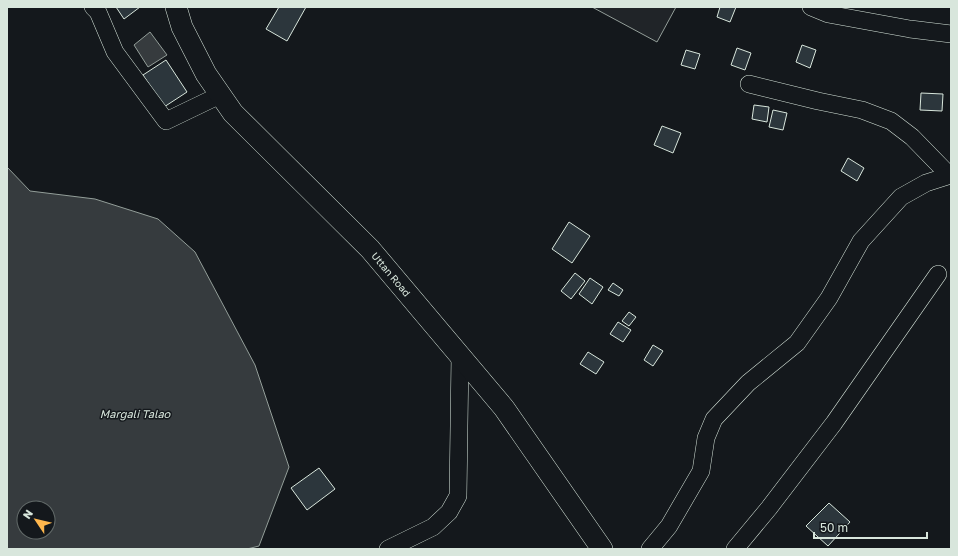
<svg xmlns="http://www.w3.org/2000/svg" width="958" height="556" font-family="'Golos Text',sans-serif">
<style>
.green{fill:#202428;stroke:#939e99}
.water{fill:#363b3e;stroke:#939e99;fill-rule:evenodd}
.building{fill:#2c363c;stroke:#d8e6dc}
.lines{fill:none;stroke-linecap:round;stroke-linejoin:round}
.minor-casing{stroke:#d8e6dc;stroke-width:18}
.major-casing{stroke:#d8e6dc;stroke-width:22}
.minor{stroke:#14181c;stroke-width:17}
.major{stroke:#14181c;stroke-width:21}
.labels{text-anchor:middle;stroke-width:3;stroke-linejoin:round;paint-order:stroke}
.street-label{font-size:10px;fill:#d8e6dc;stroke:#14181c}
.water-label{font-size:11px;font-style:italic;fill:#d8e6dc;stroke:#14181c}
</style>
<rect width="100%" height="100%" fill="#14181c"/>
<polygon class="green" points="592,7 676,7 657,42"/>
<g class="water">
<polygon points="150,32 167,55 148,67 134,45"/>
<path d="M7,167l23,24 65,8 63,20 37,33 60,113 34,102 -30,79 -12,3h-240zM24,508h24v24h-24z"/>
</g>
<g class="building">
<polygon points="116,7 140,7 124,19"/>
<polygon points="279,7 306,7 287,41 266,29"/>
<polygon points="720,7 736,7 730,22 717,17"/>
<polygon points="802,45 816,50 810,68 796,62"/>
<polygon points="737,48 751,53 745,70 731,65"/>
<polygon points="686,50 700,54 695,69 681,65"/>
<polygon points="166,60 187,92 164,107 143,75"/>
<polygon points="921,93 943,94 942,111 920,110"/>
<polygon points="754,105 769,107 767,122 752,119"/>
<polygon points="773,110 787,113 783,130 769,127"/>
<polygon points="662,126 681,133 673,153 654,145"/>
<polygon points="848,158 864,168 857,181 841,171"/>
<polygon points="569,222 590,236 572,263 552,249"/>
<polygon points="575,273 585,281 571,299 561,291"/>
<polygon points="590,278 603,287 592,304 579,294"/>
<polygon points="613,283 623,290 619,296 608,290"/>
<polygon points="629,312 636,317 629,326 622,321"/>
<polygon points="618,322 631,330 623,342 610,334"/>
<polygon points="653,345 663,351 653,366 644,360"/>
<polygon points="588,352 604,362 596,374 580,364"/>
<polygon points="319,468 335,489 307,510 291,488"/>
<polygon points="829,503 850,522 828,546 806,526"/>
</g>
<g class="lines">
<defs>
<g id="minor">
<polyline points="93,7 98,12 115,52 166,121 220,95"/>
<polyline points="811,7 828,14 910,29 951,34"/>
<polyline points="749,84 818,101 862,110 891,121 912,137 949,175"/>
<polyline points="388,549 433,527 449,512 458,496 460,356"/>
<polyline points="650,549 669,526 701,471 706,438 714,419 748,383 797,343 829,298 861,241 901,197 926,183 951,175"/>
<polyline points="735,549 769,508 834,423 938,274"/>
</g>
<g id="major">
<path id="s1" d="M176,7l6,20 24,47 27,39 137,136 134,159 98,141"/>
</g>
</defs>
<use href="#minor" class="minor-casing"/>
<use href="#major" class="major-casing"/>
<use href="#minor" class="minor"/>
<use href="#major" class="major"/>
</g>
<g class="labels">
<g class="street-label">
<text dy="4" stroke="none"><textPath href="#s1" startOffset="347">Uttan Road</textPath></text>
</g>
<g class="water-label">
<text x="135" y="418">Margali Talao</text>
</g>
</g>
<rect width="958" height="556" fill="none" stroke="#d8e6dc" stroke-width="16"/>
<g transform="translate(36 520) rotate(305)"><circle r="19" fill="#14181c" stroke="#626a69"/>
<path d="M0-3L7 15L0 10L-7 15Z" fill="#ffb74d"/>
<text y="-6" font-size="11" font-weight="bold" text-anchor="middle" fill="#d8e6dc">N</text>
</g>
<path d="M814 532v6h113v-6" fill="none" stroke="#d8e6dc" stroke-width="2"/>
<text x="820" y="532" font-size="12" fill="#d8e6dc" stroke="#14181c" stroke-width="3" paint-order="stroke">50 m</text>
</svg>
